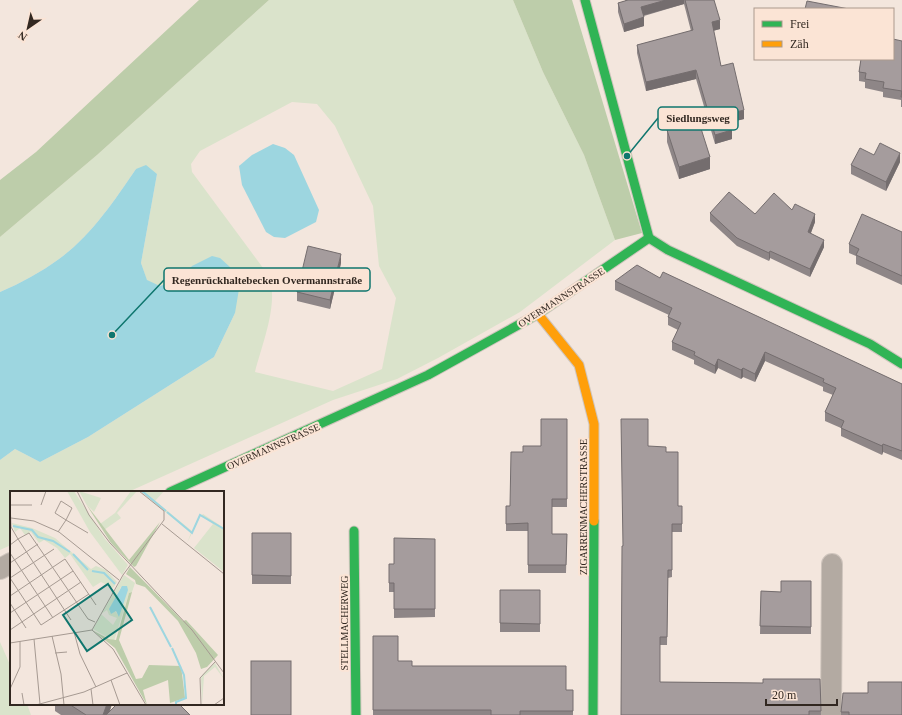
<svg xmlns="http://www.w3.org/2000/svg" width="902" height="715" font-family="Georgia,serif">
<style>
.green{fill:#dae3cb;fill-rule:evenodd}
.forest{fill:#bdcdaa}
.water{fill:#9dd6e0}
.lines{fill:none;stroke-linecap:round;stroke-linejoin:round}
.street-casing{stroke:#cfc5bd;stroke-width:22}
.fast-casing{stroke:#cfc5bd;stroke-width:11}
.slow-casing{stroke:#cfc5bd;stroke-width:11}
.street{stroke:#b3aaa2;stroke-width:20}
.fast{stroke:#30b455;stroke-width:9}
.slow{stroke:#ff9f0a;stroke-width:9}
.wall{fill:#8e8687}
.shaded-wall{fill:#746d6e}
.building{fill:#a59c9d;stroke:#746d6e}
.labels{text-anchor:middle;stroke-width:4;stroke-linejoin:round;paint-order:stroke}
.street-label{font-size:10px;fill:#322821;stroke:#fbe4d5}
.inset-river{fill:none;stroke:#9dd6e0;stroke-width:2}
.inset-road{fill:none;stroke:#a69a92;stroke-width:1}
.view{fill:#0f766e;fill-opacity:0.15;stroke:#0f766e;stroke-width:2}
.inset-edge{fill:none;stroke:#322821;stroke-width:2}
.leader{fill:none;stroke:#0f766e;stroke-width:1.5}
.callout-dot{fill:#0f766e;stroke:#fbe4d5;stroke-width:1.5}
.callout{fill:#fbe4d5;stroke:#0f766e;stroke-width:1.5}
.callout-label{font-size:11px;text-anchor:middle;font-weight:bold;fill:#322821}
</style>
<rect width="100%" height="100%" fill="#f3e6dd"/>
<g class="green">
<path d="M269,0h244l30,72 41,83 31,85 -95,72 -82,46 -41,21 -64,21 -205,92h-117v53l-11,5v-90l15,-11 25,13 48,-25 126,-80 21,-44 -43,-47 -14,13 -18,7 -13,-5 -6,-18 16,-89 -21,-5c-22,32 -45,67 -77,90 -18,13 -38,24 -59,33v-55l97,-82zM292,102l25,2 18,22 38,80 6,60 17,32 -14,71 -49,22 -78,-19c7,-28 24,-68 14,-96l-77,-104 -1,-8 9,-13z"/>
<polygon points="0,642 11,667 11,704 27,704 31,715 0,715"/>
</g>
<g class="forest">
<polygon points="199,0 269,0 97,155 0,237 0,180 36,152"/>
<polygon points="513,0 572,0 642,233 615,240 584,155 543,72"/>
</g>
<g class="water">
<polygon points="273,144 285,148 294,155 319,210 316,222 285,238 274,237 266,232 242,185 239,166 252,155"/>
<path d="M146,165l11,9 -16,89 6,17 13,6 18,-7 14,-13 20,-10 8,2 10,9 9,22 -4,24 -21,44 -126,80 -48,25 -25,-13 -15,11v-168c21,-9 41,-20 59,-33 32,-23 55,-58 77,-90z"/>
</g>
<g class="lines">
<defs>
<g id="street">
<polyline points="0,569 11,563"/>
<polyline points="831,715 832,564"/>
</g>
<g id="fast">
<polyline points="585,0 649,238"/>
<polyline points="649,238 668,250 870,344 902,364"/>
<polyline points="170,492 428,375 538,314 649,238"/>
<polyline points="354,531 356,715"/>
<polyline points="593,715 594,521"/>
</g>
<polyline id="slow" points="538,314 579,365 594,424 594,521"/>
</defs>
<use href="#street" class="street-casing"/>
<use href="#fast" class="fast-casing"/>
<use href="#slow" class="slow-casing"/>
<use href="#street" class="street"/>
<use href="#fast" class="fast"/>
<use href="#slow" class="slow"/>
</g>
<g class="wall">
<polygon points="625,0 714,0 720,29 713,31 721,66 744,119 730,122 732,139 715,144 696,79 646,91 637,53 637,45 691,31 684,4 644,16 644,26 624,32 618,12 618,3 625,1"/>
<polygon points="902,41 902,107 901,107 901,100 883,97 883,92 865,88 865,82 859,81 859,72 861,60 857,59 893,59"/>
<polygon points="667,130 710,169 679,179 667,142"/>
<polygon points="900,162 886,191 851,174 851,165"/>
<polygon points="792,210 815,222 811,233 824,247 810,277 770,258 769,261 737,246 710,221 710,213 755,214"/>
<polygon points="902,232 902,285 856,264 856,256 849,253 849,244"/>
<polygon points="341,263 330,309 297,301 297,292"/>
<polygon points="660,278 902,384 902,460 883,452 882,455 841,436 841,428 825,421 825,412 833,395 823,391 823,387 765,361 755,382 743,377 741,379 718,368 715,374 694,364 694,360 672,350 672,342 678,330 668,325 668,317 669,315 615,290 615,281"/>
<polygon points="567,419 567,507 552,507 552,534 567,534 566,573 528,573 528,531 506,531 506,506 510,506 523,452 541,446"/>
<polygon points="648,446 666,452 678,506 682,506 682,532 672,532 672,577 668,578 667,645 660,645 660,682 763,683 820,679 821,715 621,715"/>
<rect x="252" y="533" width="39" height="51"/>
<polygon points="435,539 435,617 394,618 394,592 389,592 389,583 394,564"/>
<polygon points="811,581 811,634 760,634 761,591 781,592"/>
<rect x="500" y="590" width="40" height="42"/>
<polygon points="373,636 398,661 412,666 566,690 573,690 573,715 373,715"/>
<polygon points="902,686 902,715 841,715 841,712 868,693"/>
<polygon points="55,704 112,704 110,711 190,715 61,715 55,711"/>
</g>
<g class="shaded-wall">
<polygon points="666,0 684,0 684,4 641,16 641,7"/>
<polygon points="644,17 644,26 624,32 624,24"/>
<polygon points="720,20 720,29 712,31 712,22"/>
<polygon points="696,70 696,79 646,91 646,82"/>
<polygon points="744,110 744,119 728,123 728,114"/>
<polygon points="732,130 732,139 715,144 715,135"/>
<polygon points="900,153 900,162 886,191 886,182"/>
<polygon points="710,157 710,169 679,179 679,167"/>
<polygon points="815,214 815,222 808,240 808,232"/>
<polygon points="824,240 824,247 810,277 810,269"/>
<polygon points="770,251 770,258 769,261 769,253"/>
<polygon points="341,254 341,263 330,309 330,300"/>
<polygon points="765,352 765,361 755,382 755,374"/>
<polygon points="718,359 718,368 715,374 715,366"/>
<polygon points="743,368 743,377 741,379 741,370"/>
<polygon points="883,444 883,452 882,455 882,446"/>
<polygon points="107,704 112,704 108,715 103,715"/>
</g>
<g class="building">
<polygon points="628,0 666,0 641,7 644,17 624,24 618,3"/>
<polygon points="685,0 714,0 720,20 712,22 721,66 733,63 744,110 728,114 732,130 715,135 696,70 646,82 637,45 693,30"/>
<polygon points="807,1 849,9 805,9"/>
<polygon points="893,39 902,41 902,97 901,97 902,91 883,88 884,82 865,79 866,73 859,72 861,59 893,59"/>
<polygon points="698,119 710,157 679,167 667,130"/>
<polygon points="880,143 900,153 886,182 851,165 860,148 874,155"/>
<polygon points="729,192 755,214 774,193 792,210 795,204 815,214 808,232 824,240 810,269 770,251 769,253 737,238 710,213"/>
<polygon points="862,214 902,232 902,276 856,255 859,249 849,244"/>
<polygon points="308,246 341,254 330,300 297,292"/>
<polygon points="637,265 660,278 663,272 902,384 902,451 883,444 882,446 841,428 844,421 825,412 836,388 823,382 824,379 765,352 755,374 743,368 741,370 718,359 715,366 694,355 695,352 672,342 681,323 668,317 672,308 615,281"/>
<polygon points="541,419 567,419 567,499 552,499 552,534 567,534 566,565 528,565 528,523 506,524 506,506 510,506 511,452 523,452 523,446 541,446"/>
<polygon points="621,419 648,419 648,446 666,447 666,452 678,452 678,506 682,506 682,524 672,524 672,570 668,570 667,637 660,637 660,682 763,683 763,679 820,679 821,711 809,711 809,715 621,715 622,546 623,546"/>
<polygon points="252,533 291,533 291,576 252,575"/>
<polygon points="394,538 435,539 435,609 394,609 394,583 389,583 389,564 394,564"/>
<polygon points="781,581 811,581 811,627 760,626 761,591 781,592"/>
<polygon points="500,590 540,590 540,624 500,623"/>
<polygon points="373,636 398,636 398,661 412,661 412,666 566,666 566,690 573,690 573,711 520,711 520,715 491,715 491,710 373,710"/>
<rect x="251" y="661" width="40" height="54"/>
<polygon points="868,682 902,682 902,715 849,715 849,712 841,712 843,693 868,693"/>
<polygon points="69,704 107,704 103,715 86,715"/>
<polygon points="117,704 179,704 190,715 106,715"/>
</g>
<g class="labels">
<g class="street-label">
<text transform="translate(561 297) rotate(-33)" y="4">OVERMANNSTRASSE</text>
<text transform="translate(273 446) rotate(-24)" y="4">OVERMANNSTRASSE</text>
<text transform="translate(583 507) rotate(-90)" y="4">ZIGARRENMACHERSTRASSE</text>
<text transform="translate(344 623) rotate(-90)" y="4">STELLMACHERWEG</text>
</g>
</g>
<g transform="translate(10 491)">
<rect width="214" height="214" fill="#f3e6dd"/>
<path d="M57,0h7l31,48 23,26 -6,10 -32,-43zM69,0l22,7 -7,14 -8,-8zM121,0h6l-20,22 4,5 -17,12 -4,-6 15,-11zM130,0h24l-9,10 37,30 8,-14 -13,26 4,-10zM193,23l21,14v44l-30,-24 19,-24 -12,-8zM2,32l20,5 23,10 36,31 5,-3 10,4 11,12 -4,6 -12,-6 -8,5 -23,-33 -5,4 -8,-10 -13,-8 -5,3 -8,-11 -6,3 -5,-7 -5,4zM114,84l11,8 -3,9 -3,1 -15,48 -21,-12zM111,96l4,6 -6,23 -4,-5 -4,3 -1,-5zM97,119l2,5 8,3 -4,7 -12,-11zM205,172l9,16 -9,-12 -11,9 -2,29 -1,-27 2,-4z" fill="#dae3cb" fill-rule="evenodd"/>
<path d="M76,13l43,56 31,-38 -24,44 -2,1 -23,-24zM120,76l53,54 3,-1 32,35 -11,12 -6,2 -5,-16 -18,-32 -33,-34 -9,-3 -1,-4 -9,-6zM122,101l-13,48 17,39 6,-1 7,-13 32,1 4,32 -15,5 -2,-23 -25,10 4,15 -32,-57 -23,-18 17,9 7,1 13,-47z" fill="#bdcdaa"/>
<path d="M112,95h5l1,4 -9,27 -3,-6 -5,3 -2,-5z" fill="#9dd6e0"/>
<path class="inset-river" d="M132,0l24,20M157,21l25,21 8,-18 24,14M3,35l19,4 6,7 15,4 17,11M63,63l15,16M82,80l12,2 11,11M140,116l21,40M162,157l12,27 2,23 -10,4v3"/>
<path class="inset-road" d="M67,0l12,24 21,28 82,87 32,43M0,9l1,27 7,12 -8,6M0,14h22M31,14l5,-14M1,27l23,3 25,11 60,48M152,33l62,50M48,41l8,-12 6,-12 -11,-7 -6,12 11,7 22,13M44,58l-44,29 31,47 48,-31M0,62l43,65M0,72l28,-19M0,105l55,-37 31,46M0,112l16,25M0,122l63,-42M61,129l-53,-81 11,-6 59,86 7,3M0,139l71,-48M82,139l31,-55 41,-55v-9l-25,-20M82,139l21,19 33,56M64,141l6,22 16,33M42,145l9,38 3,31M24,148l6,65M0,152l82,-13M45,162l12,-1M101,189l9,25M0,198l10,-22v-26M81,198l2,16M12,202l2,12M26,214l48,-13 43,-19M191,214l-1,-27 15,-16M204,214l10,-7"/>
<path class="view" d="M98,93l24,36 -45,31 -24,-36z"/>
<rect width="214" height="214" class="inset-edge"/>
</g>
<path class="leader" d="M627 156L658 118M112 335L164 280"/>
<g class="callout-dot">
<circle cx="627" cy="156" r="4"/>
<circle cx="112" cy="335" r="4"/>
</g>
<g class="callout">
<rect x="658" y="107" width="80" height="23" rx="4"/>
<rect x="164" y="268" width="206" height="23" rx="4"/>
</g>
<g class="callout-label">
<text x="698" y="122">Siedlungsweg</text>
<text x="267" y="284">Regenrückhaltebecken Overmannstraße</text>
</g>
<rect x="754" y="8" width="140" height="52" fill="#fbe4d5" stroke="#ab998d"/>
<rect x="762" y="21" width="20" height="6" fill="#30b455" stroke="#ab998d"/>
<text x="790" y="28" font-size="12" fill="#322821">Frei</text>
<rect x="762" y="41" width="20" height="6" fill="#ff9f0a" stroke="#ab998d"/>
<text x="790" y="48" font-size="12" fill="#322821">Zäh</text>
<g transform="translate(28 28) rotate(214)" stroke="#fbe4d5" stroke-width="3" paint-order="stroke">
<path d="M0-3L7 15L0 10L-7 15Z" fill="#322821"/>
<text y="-6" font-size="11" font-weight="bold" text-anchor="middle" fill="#322821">N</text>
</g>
<path d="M766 699v6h71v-6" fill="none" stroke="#322821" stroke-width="2"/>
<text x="772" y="699" font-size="12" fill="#322821" stroke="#fbe4d5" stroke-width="3" paint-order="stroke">20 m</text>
</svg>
